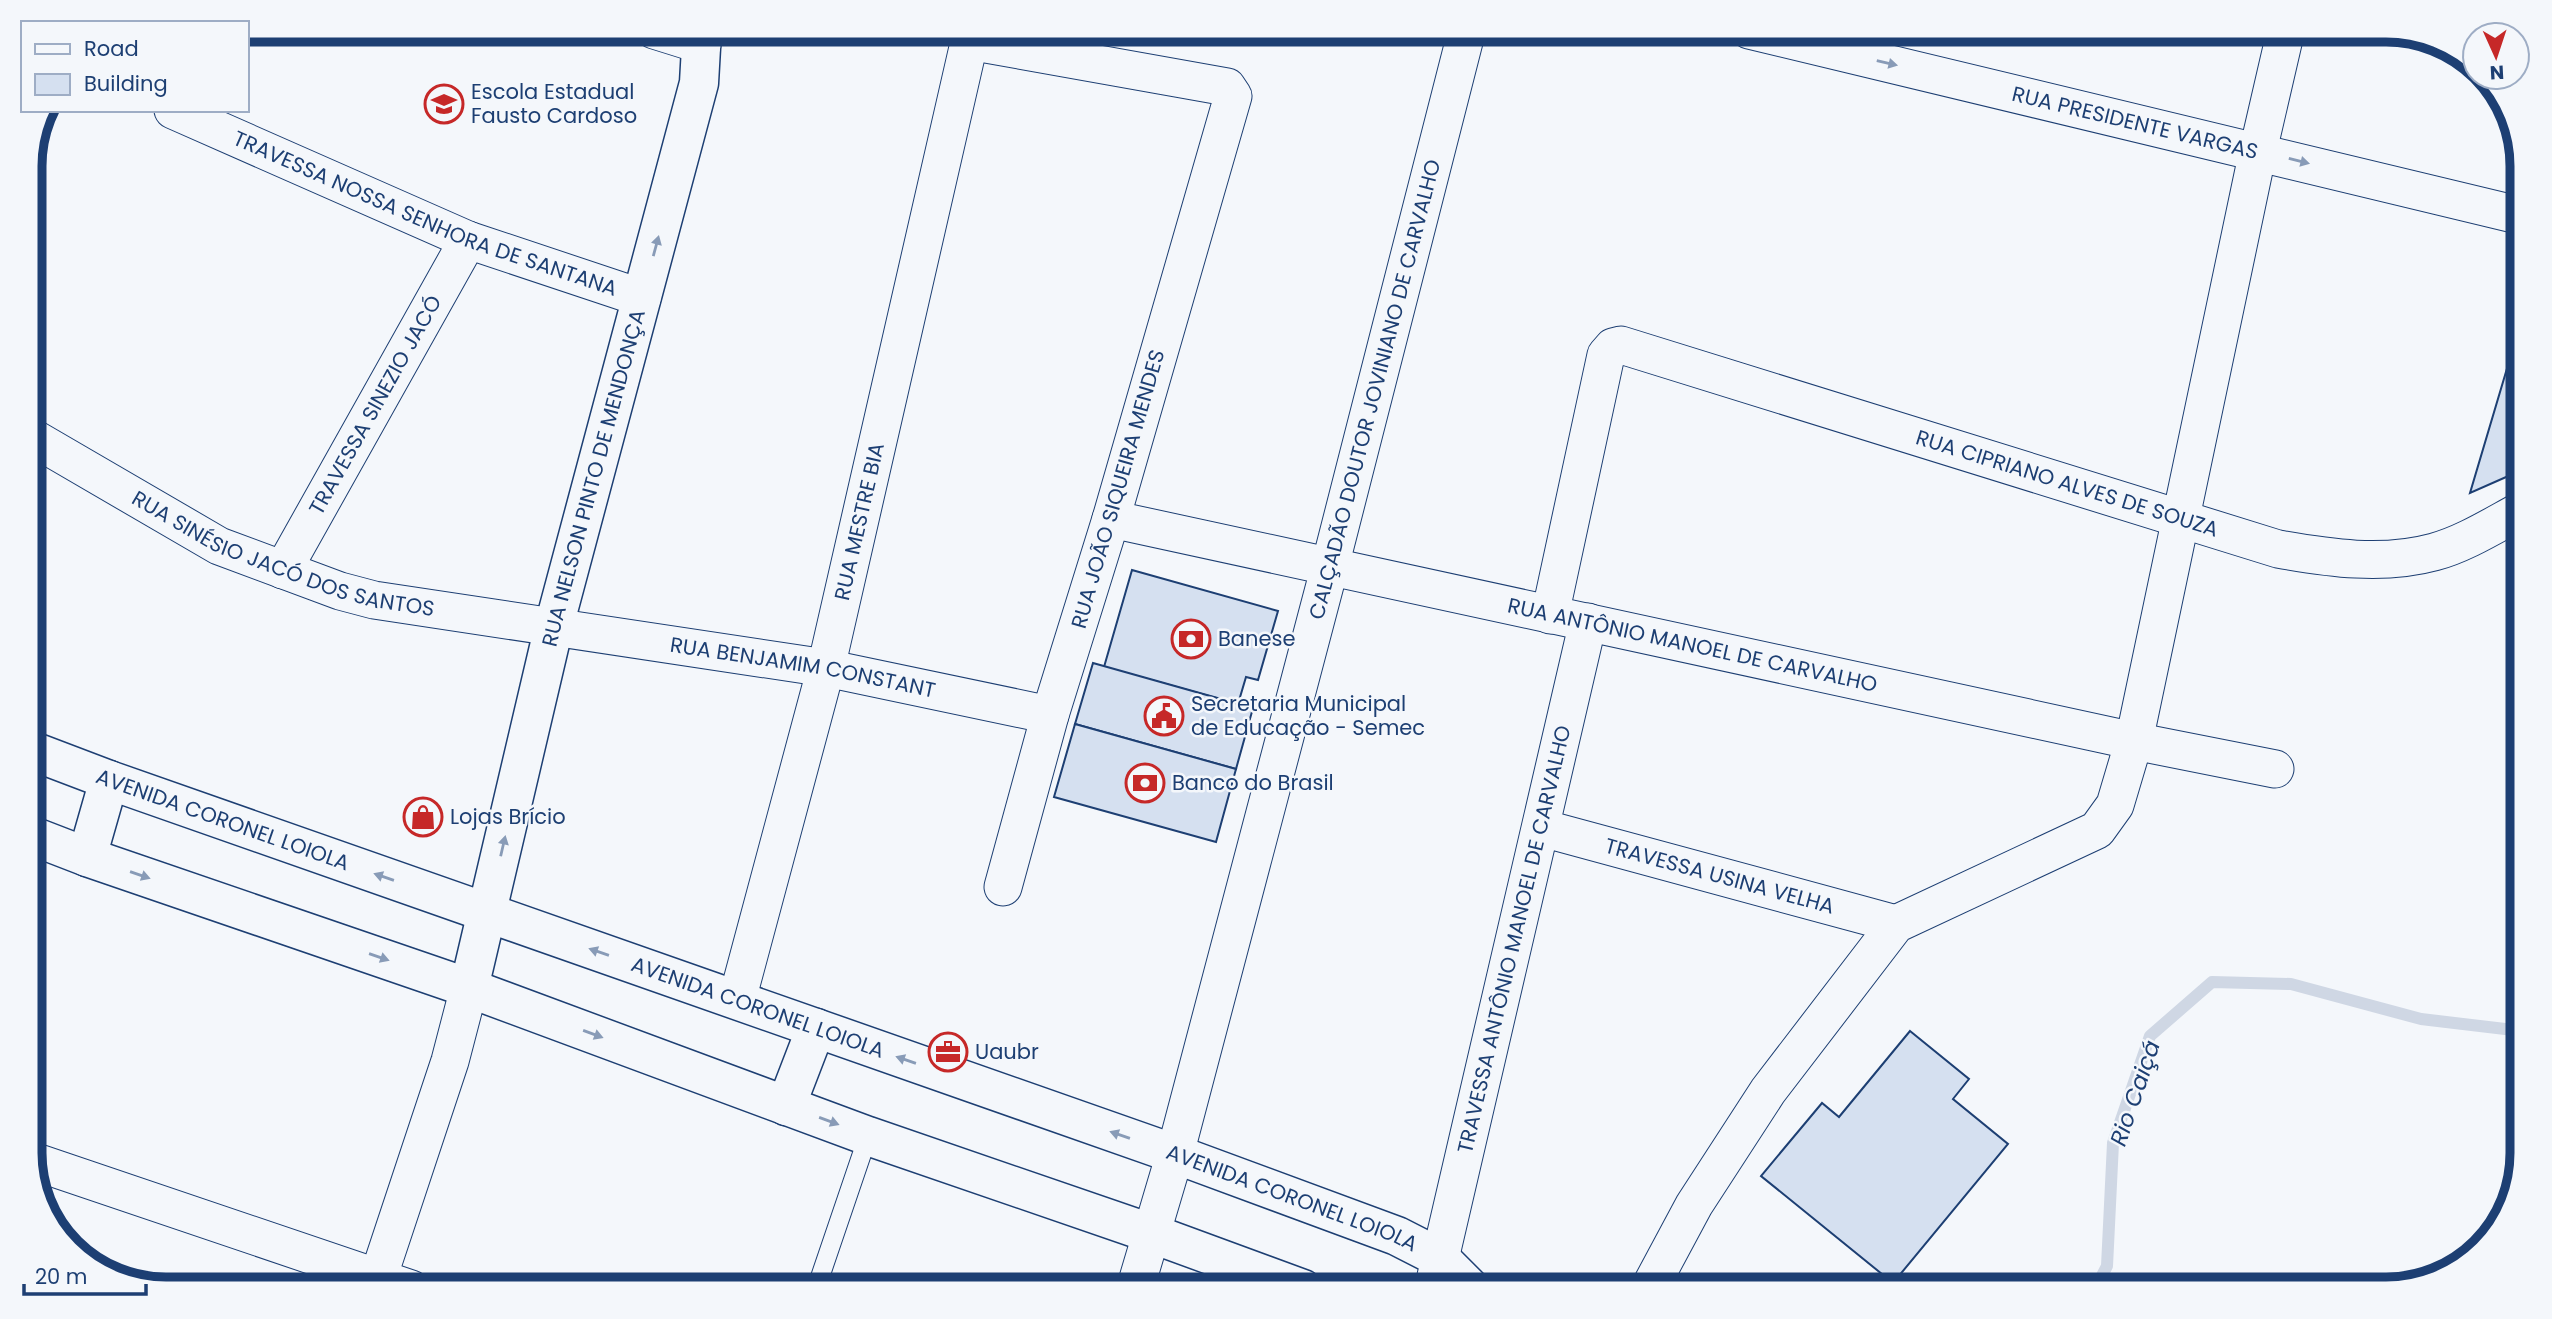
<svg xmlns="http://www.w3.org/2000/svg" width="2552" height="1319" font-family="Poppins,sans-serif">
<style>
.lines{fill:none;stroke-linecap:round;stroke-linejoin:round}
.stream{stroke:#cfd7e4;stroke-width:12}
.building{fill:#d5e0f0;stroke:#1d3f73;stroke-width:2}
.lane-casing{stroke:#1d3f73;stroke-width:20}
.street-casing{stroke:#1d3f73;stroke-width:39}
.primary-casing{stroke:#1d3f73;stroke-width:41}
.lane{stroke:#f4f7fb;stroke-width:18}
.street{stroke:#f4f7fb;stroke-width:37}
.primary{stroke:#f4f7fb;stroke-width:38}
.oneway{fill:#889bb7}
.labels{text-anchor:middle;stroke-width:5;stroke-linejoin:round;paint-order:stroke}
.poi-label{font-size:21px;fill:#1d3f73;stroke:#f4f7fb;text-anchor:start}
.street-label{font-size:21px;fill:#1d3f73;stroke:#f4f7fb}
.water-label{font-size:23px;font-style:italic;fill:#1d3f73;stroke:#f4f7fb}
.rim{fill:none;stroke:#1d3f73;stroke-width:9}
</style>
<rect width="100%" height="100%" fill="#f4f7fb"/>
<g class="lines">
<polyline class="stream" points="2095,1289 2107,1266 2113,1143 2150,1036 2212,982 2291,984 2421,1019 2522,1031"/>
</g>
<g class="building">
<polygon points="2522,318 2522,470 2470,493"/>
<polygon points="1132,570 1278,611 1258,680 1246,677 1238,704 1104,667"/>
<polygon points="1093,663 1253,708 1236,769 1075,724"/>
<polygon points="1075,724 1236,769 1216,842 1054,797"/>
<polygon points="1910,1031 1969,1079 1953,1099 2008,1144 1893,1283 1761,1176 1822,1103 1839,1117"/>
<polygon points="1186,1278 1216,1289 1182,1289"/>
</g>
<g class="lines">
<defs>
<polyline id="lane" points="816,1289 868,1136"/>
<g id="street">
<polyline points="654,30 702,45"/>
<path id="s1" d="M1749,30l773,186"/>
<polyline points="969,41 1227,87 1233,96 1111,519 1050,715 1003,887"/>
<path id="s2" d="M173,110l295,130 174,58"/>
<path id="s3" d="M30,436l189,110 121,45 34,9 452,68 224,47"/>
<path id="s4" d="M1111,519l1023,222 141,28"/>
<path id="s5" d="M283,570l185,-330"/>
<path id="s6" d="M1550,615l56,-260 7,-8 8,-2 657,204c51,9 105,17 156,3 30,-8 60,-27 88,-42"/>
<path id="s7" d="M1542,828l354,96"/>
<path id="s8" d="M737,1000l89,-332 146,-638"/>
<polyline points="30,1160 411,1289"/>
<polyline points="378,1278 450,1061 469,988"/>
<path id="s9" d="M1135,1289l40,-135 155,-588 137,-536"/>
<path id="s10" d="M1433,1289l155,-667"/>
<polyline points="1649,1289 1694,1205 1768,1091 1896,924 2097,830 2115,805 2134,741 2258,151 2286,30"/>
</g>
<g id="primary">
<path id="s11" d="M30,750l79,30 1066,374 222,82 43,22 31,31"/>
<polyline points="30,835 87,857 469,988 868,1136 1153,1234 1303,1289"/>
<polyline points="87,857 109,780"/>
<path id="s12" d="M469,988l85,-362 145,-543 3,-53"/>
<polyline points="786,1106 816,1028"/>
</g>
</defs>
<use href="#lane" class="lane-casing"/>
<use href="#street" class="street-casing"/>
<use href="#primary" class="primary-casing"/>
<use href="#lane" class="lane"/>
<use href="#street" class="street"/>
<use href="#primary" class="primary"/>
</g>
<defs><path id="oneway-solid" d="M-6-.8H1V-3.2L6.5 0L1 3.2V.8H-6Z" transform="scale(1.75)"/></defs>
<g class="oneway">
<use href="#oneway-solid" transform="translate(1887 63) rotate(13)"/>
<use href="#oneway-solid" transform="translate(2299 161) rotate(14)"/>
<use href="#oneway-solid" transform="translate(656 246) rotate(-75)"/>
<use href="#oneway-solid" transform="translate(503 846) rotate(-77)"/>
<use href="#oneway-solid" transform="translate(140 875) rotate(19)"/>
<use href="#oneway-solid" transform="translate(384 877) rotate(-161)"/>
<use href="#oneway-solid" transform="translate(599 952) rotate(-161)"/>
<use href="#oneway-solid" transform="translate(379 957) rotate(19)"/>
<use href="#oneway-solid" transform="translate(593 1034) rotate(20)"/>
<use href="#oneway-solid" transform="translate(906 1060) rotate(-161)"/>
<use href="#oneway-solid" transform="translate(829 1121) rotate(20)"/>
<use href="#oneway-solid" transform="translate(1120 1135) rotate(-161)"/>
</g>
<defs>
<symbol id="school-ring" viewBox="-11 -11 22 22"><circle r="9.5" fill="#f4f7fb" stroke="#c62828" stroke-width="1.5"/><path d="M0-5L7-2L0 1L-7-2ZM-4 1L0 2.5L4 1V4Q0 6-4 4Z" fill="#c62828"/></symbol>
<symbol id="bank-ring" viewBox="-11 -11 22 22"><circle r="9.5" fill="#f4f7fb" stroke="#c62828" stroke-width="1.5"/><path d="M-6-4H6V4H-6ZM0-2.3a2.3 2.3 0 1 0 0 4.6a2.3 2.3 0 1 0 0-4.6Z" fill="#c62828"/></symbol>
<symbol id="civic-ring" viewBox="-11 -11 22 22"><circle r="9.5" fill="#f4f7fb" stroke="#c62828" stroke-width="1.5"/><path d="M-.6-6.5H3V-4.5H.6V-3L4-1V1h2V6H-6V1h2V-1L-.6-3ZM-1.2 2.5V6h2.4V2.5Z" fill="#c62828"/></symbol>
<symbol id="shop-ring" viewBox="-11 -11 22 22"><circle r="9.5" fill="#f4f7fb" stroke="#c62828" stroke-width="1.5"/><path d="M-5-2.5h2.3a2.7 3.5 0 0 1 5.4 0H5L5.5 6h-11ZM-1.5-2.5h3a1.5 2.3 0 0 0-3 0Z" fill="#c62828"/></symbol>
<symbol id="office-ring" viewBox="-11 -11 22 22"><circle r="9.5" fill="#f4f7fb" stroke="#c62828" stroke-width="1.5"/><path d="M-6-3h4V-5.5h4V-3h4V5H-6ZM-1-4.5V-3h2v-1.5ZM-6 0V1H6V0Z" fill="#c62828"/></symbol>
</defs>
<g fill-rule="evenodd">
<use href="#school-ring" x="422" y="82" width="44" height="44"/>
<use href="#bank-ring" x="1169" y="617" width="44" height="44"/>
<use href="#civic-ring" x="1142" y="694" width="44" height="44"/>
<use href="#bank-ring" x="1123" y="761" width="44" height="44"/>
<use href="#shop-ring" x="401" y="795" width="44" height="44"/>
<use href="#office-ring" x="926" y="1030" width="44" height="44"/>
</g>
<g class="labels">
<g class="poi-label">
<text x="471" y="99">Escola Estadual<tspan x="471" dy="24">Fausto Cardoso</tspan></text>
<text x="1218" y="646">Banese</text>
<text x="1191" y="711">Secretaria Municipal<tspan x="1191" dy="24">de Educação - Semec</tspan></text>
<text x="1172" y="790">Banco do Brasil</text>
<text x="450" y="824">Lojas Brício</text>
<text x="975" y="1059">Uaubr</text>
</g>
<g class="street-label">
<text dy="7" stroke="none"><textPath href="#s1" startOffset="397">RUA PRESIDENTE VARGAS</textPath></text>
<text dy="7" stroke="none"><textPath href="#s2" startOffset="273">TRAVESSA NOSSA SENHORA DE SANTANA</textPath></text>
<text dy="7" stroke="none"><textPath href="#s9" startOffset="931">CALÇADÃO DOUTOR JOVINIANO DE CARVALHO</textPath></text>
<text dy="7" stroke="none"><textPath href="#s5" startOffset="189">TRAVESSA SINEZIO JACÓ</textPath></text>
<text dy="7" stroke="none"><textPath href="#s12" startOffset="525">RUA NELSON PINTO DE MENDONÇA</textPath></text>
<text dy="7" stroke="none"><textPath href="#s6" startOffset="752">RUA CIPRIANO ALVES DE SOUZA</textPath></text>
<text transform="translate(1118 489) rotate(-74)" y="7">RUA JOÃO SIQUEIRA MENDES</text>
<text dy="7" stroke="none"><textPath href="#s8" startOffset="494">RUA MESTRE BIA</textPath></text>
<text dy="7" stroke="none"><textPath href="#s3" startOffset="282">RUA SINÉSIO JACÓ DOS SANTOS</textPath></text>
<text dy="7" stroke="none"><textPath href="#s4" startOffset="595">RUA ANTÔNIO MANOEL DE CARVALHO</textPath></text>
<text dy="7" stroke="none"><textPath href="#s3" startOffset="817">RUA BENJAMIM CONSTANT</textPath></text>
<text dy="7" stroke="none"><textPath href="#s11" startOffset="205">AVENIDA CORONEL LOIOLA</textPath></text>
<text dy="7" stroke="none"><textPath href="#s7" startOffset="184">TRAVESSA USINA VELHA</textPath></text>
<text dy="7" stroke="none"><textPath href="#s10" startOffset="359">TRAVESSA ANTÔNIO MANOEL DE CARVALHO</textPath></text>
<text dy="7" stroke="none"><textPath href="#s11" startOffset="772">AVENIDA CORONEL LOIOLA</textPath></text>
<text dy="7" stroke="none"><textPath href="#s11" startOffset="1339">AVENIDA CORONEL LOIOLA</textPath></text>
</g>
<g class="water-label">
<text transform="translate(2135 1093) rotate(-71)" y="8">Rio Caiçá</text>
</g>
</g>
<path d="M0 0H2552V1319H0ZM166 42H2386A124 124 0 0 1 2510 166V1153A124 124 0 0 1 2386 1277H166A124 124 0 0 1 42 1153V166A124 124 0 0 1 166 42Z" fill="#f4f7fb" fill-rule="evenodd"/>
<path class="rim" d="M166 42H2386A124 124 0 0 1 2510 166V1153A124 124 0 0 1 2386 1277H166A124 124 0 0 1 42 1153V166A124 124 0 0 1 166 42Z"/>
<rect x="21" y="21" width="228" height="91" fill="#f4f7fb" stroke="#9eadc5" stroke-width="2"/>
<rect x="35" y="44" width="35" height="10" fill="#f4f7fb" stroke="#9eadc5" stroke-width="2"/>
<text x="84" y="56" font-size="21" fill="#1d3f73">Road</text>
<rect x="35" y="74" width="35" height="21" fill="#d5e0f0" stroke="#9eadc5" stroke-width="2"/>
<text x="84" y="91" font-size="21" fill="#1d3f73">Building</text>
<g transform="translate(2496 56) rotate(177)"><circle r="33" fill="#f4f7fb" stroke="#9eadc5" stroke-width="2"/>
<path d="M0-5L12 26L0 18L-12 26Z" fill="#c62828"/>
<text y="-10" font-size="19" font-weight="bold" text-anchor="middle" fill="#1d3f73">N</text>
</g>
<path d="M24 1284v10h122v-10" fill="none" stroke="#1d3f73" stroke-width="3.5"/>
<text x="35" y="1284" font-size="21" fill="#1d3f73" stroke="#f4f7fb" stroke-width="5" paint-order="stroke">20 m</text>
</svg>
